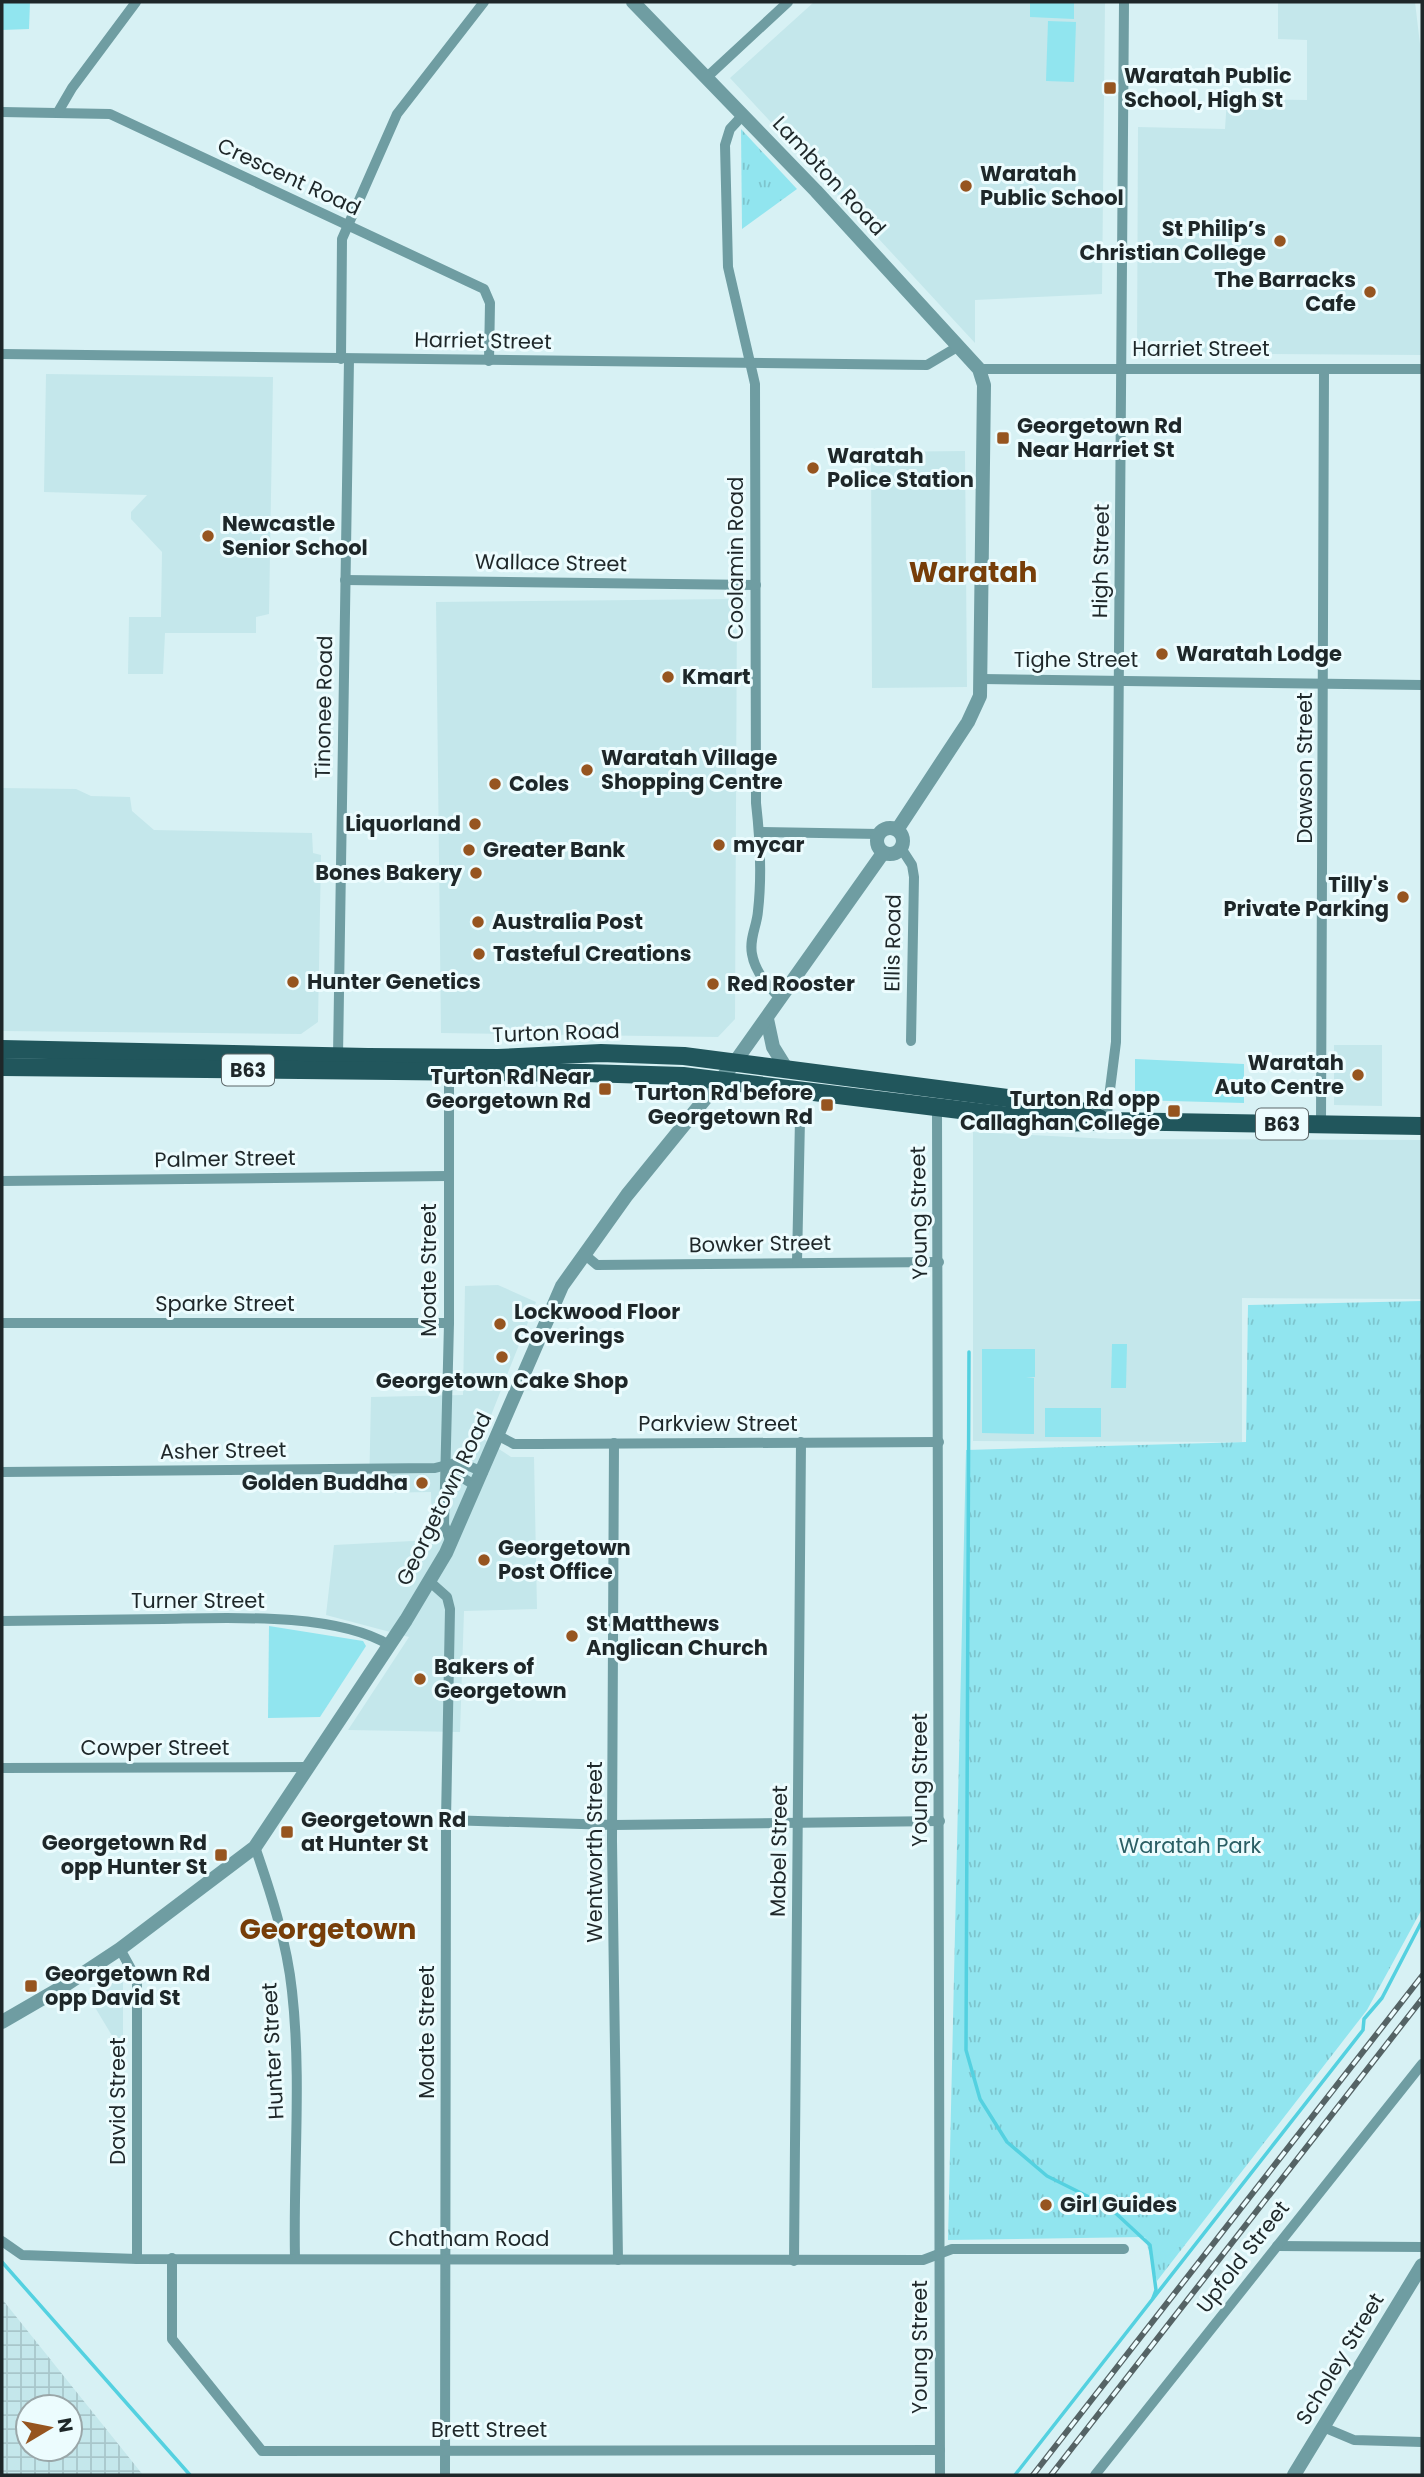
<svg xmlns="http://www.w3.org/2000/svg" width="1424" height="2477" font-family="Poppins,sans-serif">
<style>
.built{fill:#c4e7eb}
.industrial{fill:url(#industrial-grid);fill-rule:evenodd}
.grass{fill:#91e5ef}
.park{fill:url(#park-tufts)}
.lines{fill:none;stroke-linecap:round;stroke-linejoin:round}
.stream{stroke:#54d1e0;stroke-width:3.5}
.minor{stroke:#6f9da2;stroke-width:10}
.tertiary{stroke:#6f9da2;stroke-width:14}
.primary{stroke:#21565c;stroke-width:18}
.rail-casing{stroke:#556365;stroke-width:6}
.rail{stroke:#ecfcfe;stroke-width:3.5;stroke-dasharray:10;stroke-linecap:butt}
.poi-dot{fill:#965520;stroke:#ecfcfe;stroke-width:2.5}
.labels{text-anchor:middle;stroke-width:6;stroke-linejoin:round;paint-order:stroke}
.shield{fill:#ecfcfe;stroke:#5c6769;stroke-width:2}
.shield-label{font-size:19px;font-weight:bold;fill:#1e2729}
.poi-label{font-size:21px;font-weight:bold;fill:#1e2729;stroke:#ecfcfe;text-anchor:start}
.street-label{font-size:21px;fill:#1e2729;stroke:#ecfcfe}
.park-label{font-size:21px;fill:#2a5e64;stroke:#ecfcfe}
.district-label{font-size:28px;font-weight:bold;fill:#773e09;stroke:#ecfcfe}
</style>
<defs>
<pattern id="industrial-grid" width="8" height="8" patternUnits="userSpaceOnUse" patternTransform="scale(1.75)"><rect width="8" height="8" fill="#c4e7eb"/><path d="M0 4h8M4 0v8" fill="none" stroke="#a8c6ca"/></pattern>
<pattern id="park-tufts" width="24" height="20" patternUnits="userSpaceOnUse" patternTransform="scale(1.75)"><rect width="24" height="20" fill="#91e5ef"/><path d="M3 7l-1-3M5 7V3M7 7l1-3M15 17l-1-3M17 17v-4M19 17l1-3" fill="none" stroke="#7dc4cd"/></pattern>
</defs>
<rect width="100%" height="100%" fill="#d7f1f4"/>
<g class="built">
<polygon points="814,2 1105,2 1102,294 975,300 975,343 730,78"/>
<polygon points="1278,2 1415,2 1422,61 1422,355 1137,353 1138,127 1225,129 1227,99 1307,100 1307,40 1278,39"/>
<polygon points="46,374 273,377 269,614 256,617 256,633 165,633 163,674 128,674 129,617 161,617 162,552 131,519 131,512 147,495 44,492"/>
<polygon points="965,451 967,687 872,688 871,452"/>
<polygon points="737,599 735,1019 718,1037 441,1033 436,602"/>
<polygon points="2,788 76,789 91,796 130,797 132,811 154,830 312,833 313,853 321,855 318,1022 301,1034 2,1031"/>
<polygon points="1334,1045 1382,1045 1382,1106 1334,1105"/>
<polygon points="973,1132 1110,1139 1422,1140 1422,1299 1242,1298 1242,1442 973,1441"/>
<polygon points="498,1285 536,1302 482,1438 511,1457 534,1457 537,1609 464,1611 460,1732 348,1730 409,1637 326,1615 334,1545 432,1540 431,1492 369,1493 371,1397 463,1395 465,1286"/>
<polygon points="116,1973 123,1982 123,2054 87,1994"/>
</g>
<path class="industrial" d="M2,2299l141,176h-141zM28,2407h42v42h-42z"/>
<g class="grass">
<polygon points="2,2 30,2 29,29 2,30"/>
<polygon points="1030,2 1074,2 1074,19 1030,17"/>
<polygon points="1048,21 1076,22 1074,82 1046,81"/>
<polygon points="1135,1059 1244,1064 1244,1103 1135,1100"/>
<polygon points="1112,1344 1127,1344 1126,1388 1111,1388"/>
<polygon points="982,1349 1035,1349 1035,1377 1026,1377 1034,1378 1034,1434 982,1433"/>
<rect x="1045" y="1408" width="56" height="29"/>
<polygon points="269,1626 363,1641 366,1646 320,1717 268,1718"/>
</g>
<g class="park">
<polygon points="741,129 797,189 742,229"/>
<polygon points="1422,1301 1422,1909 1367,2010 1157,2281 1145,2237 948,2240 966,1450 1246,1442 1248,1305"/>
</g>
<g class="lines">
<g class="stream">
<polyline points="969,1352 966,2050 980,2099 1007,2142 1047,2176 1109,2207 1150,2245 1156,2290 1153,2298"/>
<polyline points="2,2262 190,2475"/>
<polyline points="1015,2475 1363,2030 1364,2019 1382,1998 1422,1921"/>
</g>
<g class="minor">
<polyline points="706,78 788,2"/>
<polyline points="2,112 110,114 484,289 490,303 489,361"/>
<polyline points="58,112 72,88 136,2"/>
<path d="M743,115l-13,14 -5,16 3,122 27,117 1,419c4,35 6,73 2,108 -1,15 -9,27 -6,43 3,18 16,32 29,45"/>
<polyline points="2,354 927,365 959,346"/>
<polyline points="341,359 342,239 397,114 484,2"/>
<polyline points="979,369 1422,369"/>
<polyline points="345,580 756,585"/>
<polyline points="982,679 1422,685"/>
<polyline points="759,832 879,834"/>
<polyline points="901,848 912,865 914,877 911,1041"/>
<polyline points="338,1056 349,359"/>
<polyline points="449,1073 449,1323 444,1525 451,1542"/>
<polyline points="937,1109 940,2475"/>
<polyline points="1106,1121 1116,1042 1124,2"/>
<polyline points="1321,1124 1324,369"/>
<polyline points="2,1181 448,1176"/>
<polyline points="584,1254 597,1265 939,1262"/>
<polyline points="797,1262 800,1119"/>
<polyline points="2,1323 449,1323"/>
<polyline points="499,1436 514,1444 538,1444 939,1442"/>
<polyline points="614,1443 612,1841 618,2260"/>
<polyline points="445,1467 476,1486"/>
<polyline points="2,1472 435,1468 459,1462 483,1472"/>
<polyline points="429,1581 447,1597 450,1609 446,1820 445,2475"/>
<path d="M2,1621c53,-1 107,-1 161,-2 64,-1 171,-7 226,26"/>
<polyline points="2,1768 309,1767"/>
<polyline points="446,1820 614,1825 940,1821"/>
<path d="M255,1847c16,46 32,96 37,144 10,89 1,178 3,267"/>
<polyline points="120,1949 137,1980 137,2259"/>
<polyline points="2,2241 22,2255 137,2259 923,2260 952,2249 1124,2249"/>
<polyline points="1277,2246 1422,2247"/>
<polyline points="172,2258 172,2339 262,2451 940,2450"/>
<polyline points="794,2261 801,1442"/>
<polyline points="1323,2427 1354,2440 1422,2442"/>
<polyline points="1095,2475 1422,2064"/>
</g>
<g class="tertiary">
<polyline points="633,2 816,191 979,369 984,385 980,696 968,722 897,830"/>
<circle cx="890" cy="841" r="13"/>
<polyline points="767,1019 773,1047 786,1068"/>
<polyline points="2,2022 64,1986 120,1949 255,1847 406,1620 446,1553 562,1286 627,1195 735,1062 883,853"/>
<polyline points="1294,2475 1422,2265"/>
</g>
<g class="primary">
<polyline points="2,1049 368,1057 498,1058 601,1053 684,1056 1031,1101 1067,1106 1099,1118"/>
<polyline points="2,1067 585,1073 683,1076 1066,1123 1106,1121 1422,1126"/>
</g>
<defs>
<g id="rail">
<polyline points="1033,2475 1422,1976"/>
<polyline points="1051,2475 1422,1999"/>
</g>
</defs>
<use href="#rail" class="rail-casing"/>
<use href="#rail" class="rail"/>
</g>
<g class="poi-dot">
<rect x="1103" y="81" width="14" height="14" rx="3.5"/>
<circle cx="966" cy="186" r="7"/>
<circle cx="1280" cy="241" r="7"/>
<circle cx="1370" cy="292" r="7"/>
<rect x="996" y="431" width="14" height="14" rx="3.5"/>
<circle cx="813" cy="468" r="7"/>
<circle cx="208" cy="536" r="7"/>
<circle cx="1162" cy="654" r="7"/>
<circle cx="668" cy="677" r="7"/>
<circle cx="587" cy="770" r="7"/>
<circle cx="495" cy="784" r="7"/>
<circle cx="475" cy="824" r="7"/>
<circle cx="719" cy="845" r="7"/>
<circle cx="469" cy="850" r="7"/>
<circle cx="476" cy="873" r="7"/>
<circle cx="1403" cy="897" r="7"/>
<circle cx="478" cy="922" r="7"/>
<circle cx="479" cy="954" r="7"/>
<circle cx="293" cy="982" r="7"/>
<circle cx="713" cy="984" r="7"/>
<circle cx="1358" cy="1075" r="7"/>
<rect x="598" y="1082" width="14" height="14" rx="3.5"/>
<rect x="820" y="1098" width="14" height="14" rx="3.5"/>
<rect x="1167" y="1104" width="14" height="14" rx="3.5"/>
<circle cx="500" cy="1324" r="7"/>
<circle cx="502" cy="1357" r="7"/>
<circle cx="422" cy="1483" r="7"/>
<circle cx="484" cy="1560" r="7"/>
<circle cx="572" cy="1636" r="7"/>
<circle cx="420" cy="1679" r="7"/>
<rect x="280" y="1825" width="14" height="14" rx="3.5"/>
<rect x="214" y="1848" width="14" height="14" rx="3.5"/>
<rect x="24" y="1979" width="14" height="14" rx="3.5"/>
<circle cx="1046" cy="2205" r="7"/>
</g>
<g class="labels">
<g class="shield">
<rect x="222" y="1054.5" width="52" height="31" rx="5"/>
<rect x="1256" y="1108.5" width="52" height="31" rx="5"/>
</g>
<g class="shield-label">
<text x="248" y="1077">B63</text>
<text x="1282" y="1131">B63</text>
</g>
<g class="poi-label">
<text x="1124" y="83">Waratah Public<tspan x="1124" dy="24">School, High St</tspan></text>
<text x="980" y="181">Waratah<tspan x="980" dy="24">Public School</tspan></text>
<text x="1266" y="236" text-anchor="end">St Philip’s<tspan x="1266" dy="24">Christian College</tspan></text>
<text x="1356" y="287" text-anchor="end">The Barracks<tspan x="1356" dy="24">Cafe</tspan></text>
<text x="1017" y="433">Georgetown Rd<tspan x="1017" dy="24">Near Harriet St</tspan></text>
<text x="827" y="463">Waratah<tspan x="827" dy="24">Police Station</tspan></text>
<text x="222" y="531">Newcastle<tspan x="222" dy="24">Senior School</tspan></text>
<text x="1176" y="661">Waratah Lodge</text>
<text x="682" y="684">Kmart</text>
<text x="601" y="765">Waratah Village<tspan x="601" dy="24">Shopping Centre</tspan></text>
<text x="509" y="791">Coles</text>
<text x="461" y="831" text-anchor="end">Liquorland</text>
<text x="733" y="852">mycar</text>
<text x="483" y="857">Greater Bank</text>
<text x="462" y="880" text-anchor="end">Bones Bakery</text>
<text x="1389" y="892" text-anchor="end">Tilly's<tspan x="1389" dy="24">Private Parking</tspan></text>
<text x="492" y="929">Australia Post</text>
<text x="493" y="961">Tasteful Creations</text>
<text x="307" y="989">Hunter Genetics</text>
<text x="727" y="991">Red Rooster</text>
<text x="1344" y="1070" text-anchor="end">Waratah<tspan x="1344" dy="24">Auto Centre</tspan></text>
<text x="591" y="1084" text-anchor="end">Turton Rd Near<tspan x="591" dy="24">Georgetown Rd</tspan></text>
<text x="813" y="1100" text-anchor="end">Turton Rd before<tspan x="813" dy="24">Georgetown Rd</tspan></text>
<text x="1160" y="1106" text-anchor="end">Turton Rd opp<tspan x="1160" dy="24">Callaghan College</tspan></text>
<text x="514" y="1319">Lockwood Floor<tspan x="514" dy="24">Coverings</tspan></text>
<text x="502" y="1388" text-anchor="middle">Georgetown Cake Shop</text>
<text x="408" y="1490" text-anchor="end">Golden Buddha</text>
<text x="498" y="1555">Georgetown<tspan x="498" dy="24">Post Office</tspan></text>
<text x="586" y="1631">St Matthews<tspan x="586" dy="24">Anglican Church</tspan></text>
<text x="434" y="1674">Bakers of<tspan x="434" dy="24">Georgetown</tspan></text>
<text x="301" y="1827">Georgetown Rd<tspan x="301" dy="24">at Hunter St</tspan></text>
<text x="207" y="1850" text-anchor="end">Georgetown Rd<tspan x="207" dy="24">opp Hunter St</tspan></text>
<text x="45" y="1981">Georgetown Rd<tspan x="45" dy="24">opp David St</tspan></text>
<text x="1060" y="2212">Girl Guides</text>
</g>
<g class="street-label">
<text transform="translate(829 176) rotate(47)" y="7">Lambton Road</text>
<text transform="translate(289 177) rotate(25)" y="7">Crescent Road</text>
<text transform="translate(483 341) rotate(1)" y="7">Harriet Street</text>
<text x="1201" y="356">Harriet Street</text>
<text transform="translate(736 558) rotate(-90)" y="7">Coolamin Road</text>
<text transform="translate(1101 561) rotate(-89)" y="7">High Street</text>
<text transform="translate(551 563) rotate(1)" y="7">Wallace Street</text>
<text x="1076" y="667">Tighe Street</text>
<text transform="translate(324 707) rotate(-89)" y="7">Tinonee Road</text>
<text transform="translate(1305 768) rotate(-90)" y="7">Dawson Street</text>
<text transform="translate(893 943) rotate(-89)" y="7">Ellis Road</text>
<text transform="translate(556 1033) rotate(-2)" y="7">Turton Road</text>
<text transform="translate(225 1159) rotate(-1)" y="7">Palmer Street</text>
<text transform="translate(919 1213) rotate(-91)" y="7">Young Street</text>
<text transform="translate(760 1244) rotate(-1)" y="7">Bowker Street</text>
<text transform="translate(429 1270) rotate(-90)" y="7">Moate Street</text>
<text x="225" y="1311">Sparke Street</text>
<text x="718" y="1431">Parkview Street</text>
<text transform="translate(223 1451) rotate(-1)" y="7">Asher Street</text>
<text transform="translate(444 1499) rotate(-64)" y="7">Georgetown Road</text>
<text x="198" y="1608">Turner Street</text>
<text x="155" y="1755">Cowper Street</text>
<text transform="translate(920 1780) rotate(-90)" y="7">Young Street</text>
<text transform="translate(779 1851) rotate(-89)" y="7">Mabel Street</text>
<text transform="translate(595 1852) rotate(-90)" y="7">Wentworth Street</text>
<text transform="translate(427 2032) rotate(-90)" y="7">Moate Street</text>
<text transform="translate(273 2051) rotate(-93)" y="7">Hunter Street</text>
<text transform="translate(118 2101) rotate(-90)" y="7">David Street</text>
<text x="469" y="2246">Chatham Road</text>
<text transform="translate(1243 2257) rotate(-52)" y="7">Upfold Street</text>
<text transform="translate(920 2347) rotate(-90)" y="7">Young Street</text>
<text transform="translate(1340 2359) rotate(-59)" y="7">Scholey Street</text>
<text x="489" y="2437">Brett Street</text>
</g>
<g class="park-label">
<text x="1190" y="1853">Waratah Park</text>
</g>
<g class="district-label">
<text x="973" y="582">Waratah</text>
<text x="328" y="1939">Georgetown</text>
</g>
</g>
<rect width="1424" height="2477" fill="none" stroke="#1e2729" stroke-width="7"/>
<g transform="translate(49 2428) rotate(80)"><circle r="33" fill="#ecfcfe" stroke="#9aa7a9" stroke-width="2"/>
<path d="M0-5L12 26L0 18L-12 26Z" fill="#965520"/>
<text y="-10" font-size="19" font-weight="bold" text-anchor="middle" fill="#1e2729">N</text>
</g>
</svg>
